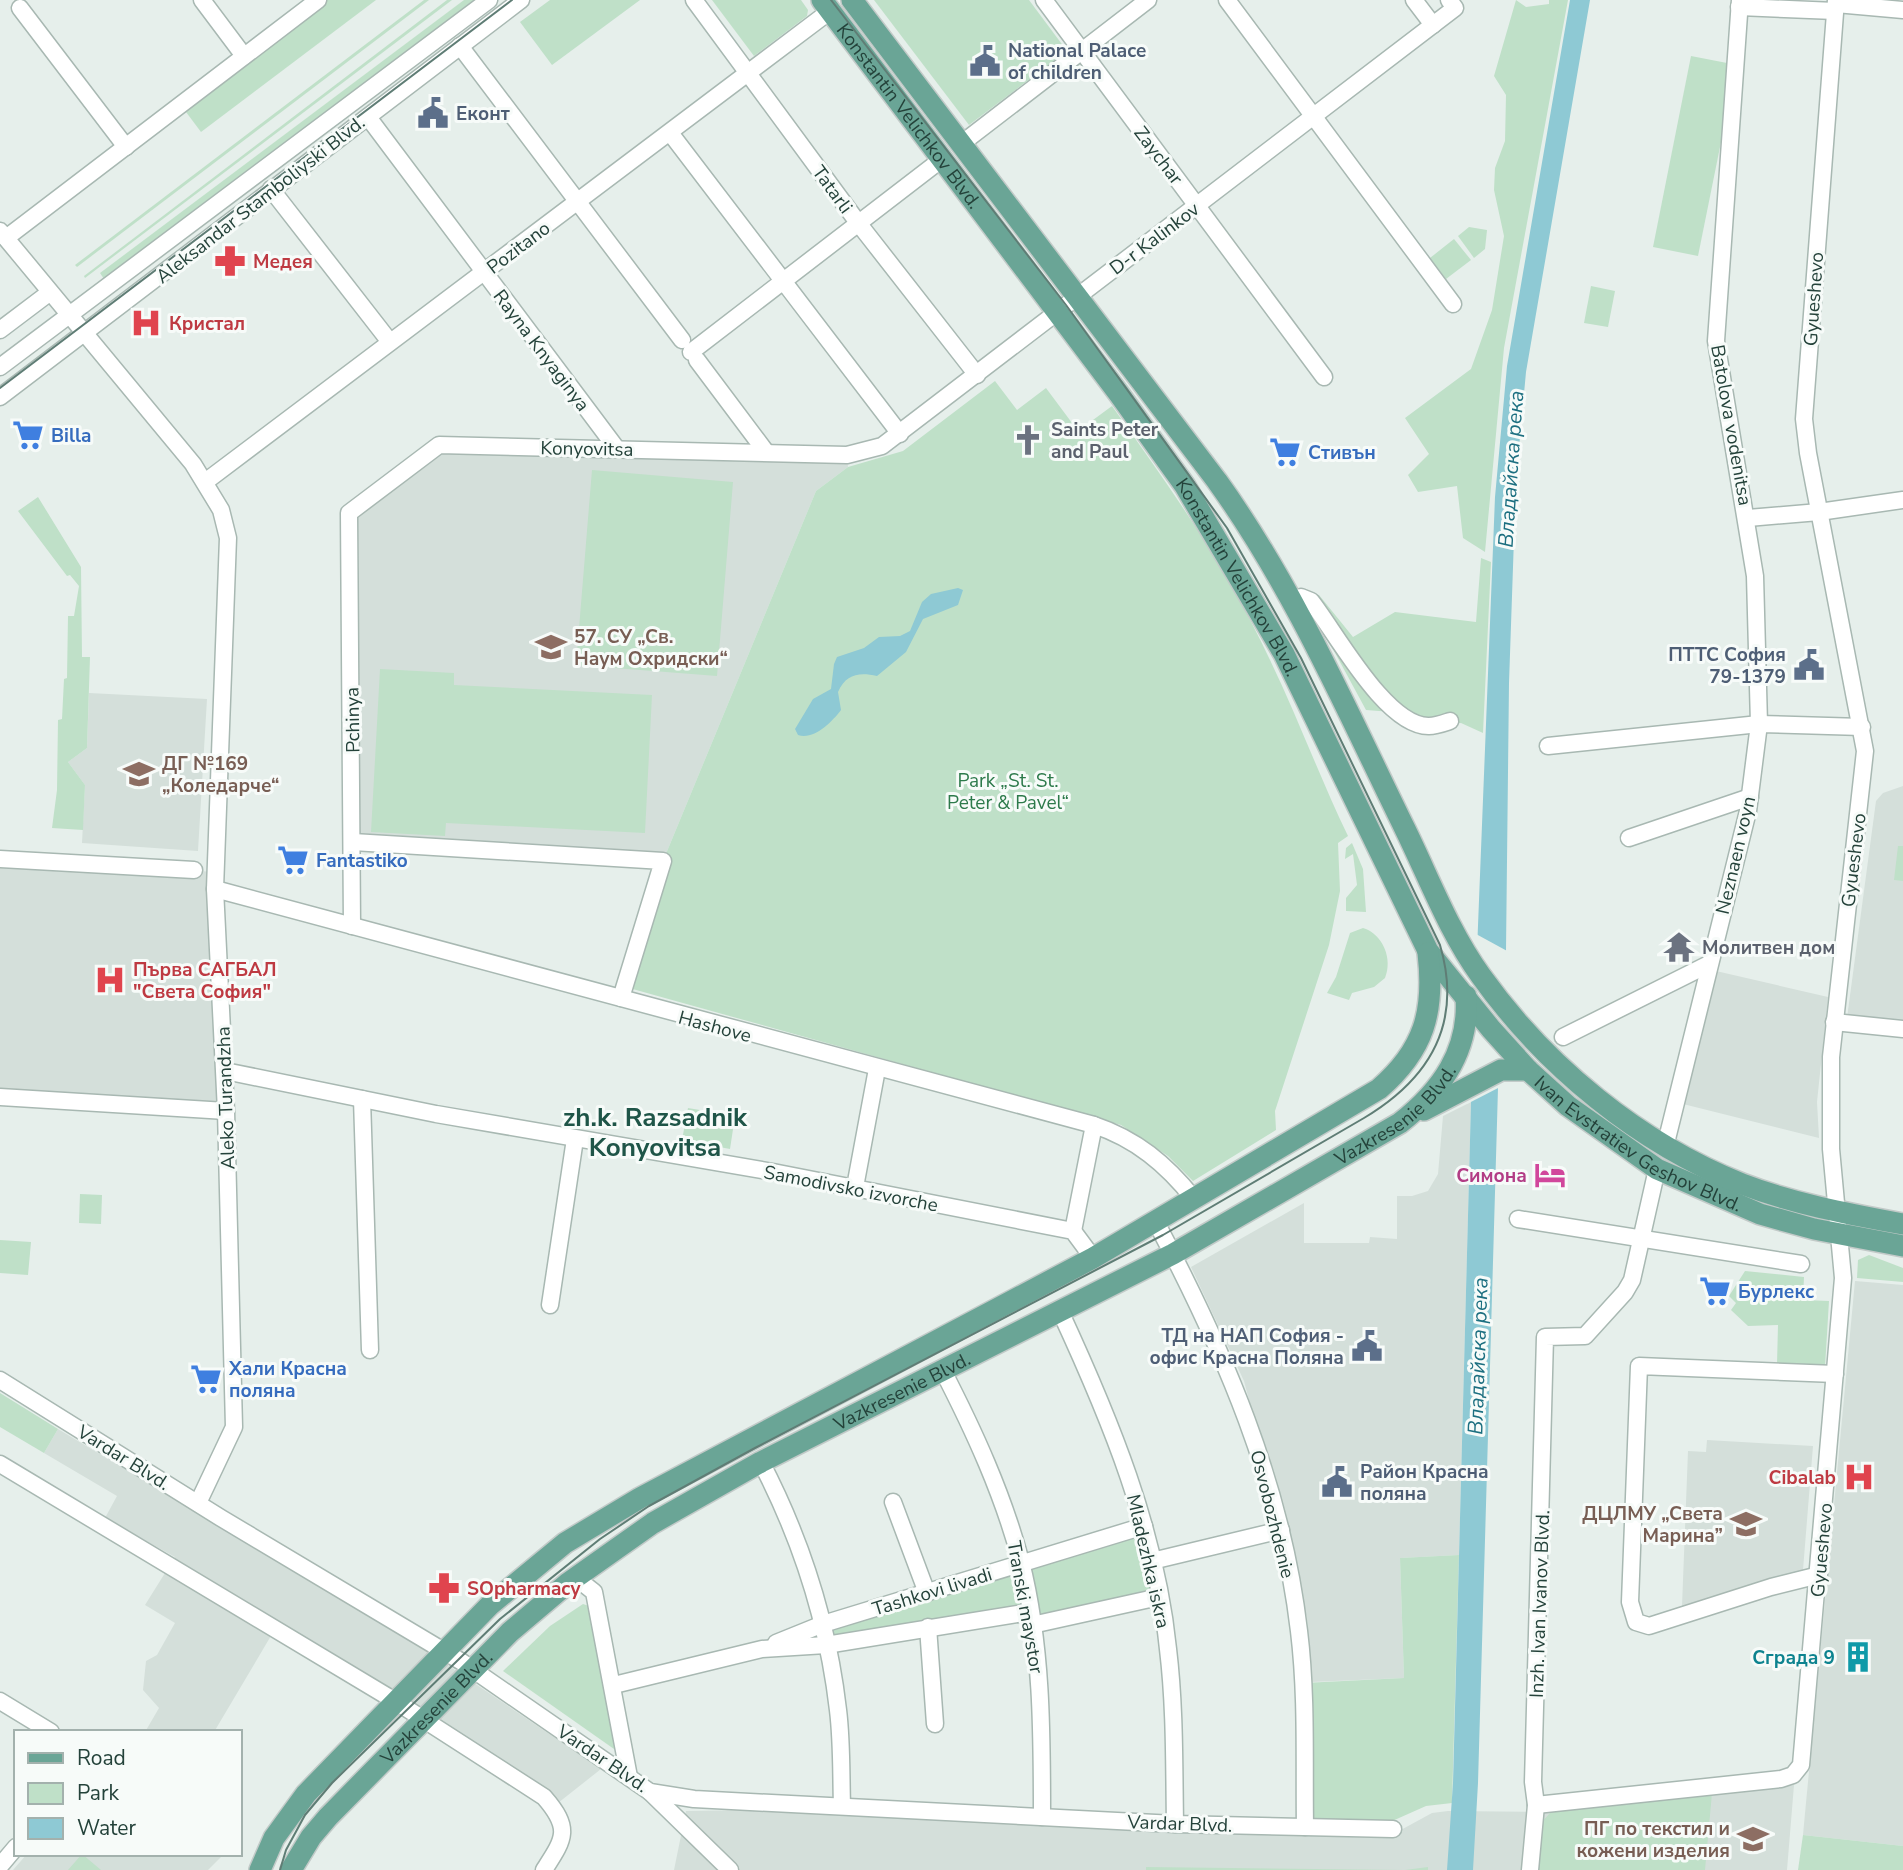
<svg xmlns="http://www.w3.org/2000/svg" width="1903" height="1870" font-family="'Nunito Sans',sans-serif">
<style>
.built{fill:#d4dfda}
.green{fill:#bfe0c8}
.water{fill:#8ec9d4}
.pier{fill:#e6efeb}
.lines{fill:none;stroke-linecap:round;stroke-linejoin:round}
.minor-casing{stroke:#a8b8b2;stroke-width:19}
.major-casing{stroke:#c2cac8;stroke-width:24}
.minor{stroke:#fff;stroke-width:16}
.major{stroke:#6aa596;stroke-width:21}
.tram{stroke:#5f7d75;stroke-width:2}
.labels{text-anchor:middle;stroke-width:6;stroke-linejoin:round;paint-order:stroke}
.service-label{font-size:19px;font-weight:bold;fill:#4e5e75;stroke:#f7fbf9;text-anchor:start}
.street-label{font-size:19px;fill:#24423a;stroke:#f7fbf9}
.health-label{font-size:19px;font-weight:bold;fill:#be3a42;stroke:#f7fbf9;text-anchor:start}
.worship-label{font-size:19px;font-weight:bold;fill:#5b616d;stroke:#f7fbf9;text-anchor:start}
.shop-label{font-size:19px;font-weight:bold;fill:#366cbe;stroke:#f7fbf9;text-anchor:start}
.education-label{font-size:19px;font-weight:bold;fill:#785e54;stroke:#f7fbf9;text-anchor:start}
.park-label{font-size:19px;fill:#2d7a4b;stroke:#f7fbf9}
.hotel-label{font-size:19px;font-weight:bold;fill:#b23c85;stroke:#f7fbf9;text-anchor:end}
.culture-label{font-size:19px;font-weight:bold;fill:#0d838f;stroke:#f7fbf9;text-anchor:end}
.water-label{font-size:21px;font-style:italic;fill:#1c6f80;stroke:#f7fbf9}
.district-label{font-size:26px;font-weight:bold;fill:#1f5548;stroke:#f7fbf9}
</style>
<rect width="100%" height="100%" fill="#e6efeb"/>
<g class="built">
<polygon points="439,445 847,455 848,467 816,491 663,861 353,842 349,513"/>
<polygon points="89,693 207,699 198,851 82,843 85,785 68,762 87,748"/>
<polygon points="1903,786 1903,1023 1847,1018 1876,801 1883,793"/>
<polygon points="0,859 215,872 226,1111 0,1097"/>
<polygon points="1716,971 1828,997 1817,1102 1819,1138 1683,1104"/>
<polygon points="1471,1102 1459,1555 1400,1558 1404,1678 1311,1682 1307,1618 1244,1381 1191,1267 1304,1203 1304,1243 1369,1243 1370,1237 1397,1239 1397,1196 1412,1196 1428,1191 1438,1174 1443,1116"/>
<polygon points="1855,1281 1903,1285 1903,1846 1803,1835"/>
<polygon points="58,1429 412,1641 601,1769 558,1803 554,1796 379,1683 278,1624 214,1732 145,1732 159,1708 143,1690 146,1661 157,1655 175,1623 145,1605 175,1557 105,1518 117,1496 44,1453"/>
<polygon points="1707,1440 1813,1446 1803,1570 1682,1606 1688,1451 1706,1452"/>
<polygon points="1794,1785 1787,1870 674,1870 686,1811 752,1810 1388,1837 1432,1813 1448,1811 1551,1812"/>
<polygon points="27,1854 224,1854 208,1870 13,1870"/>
</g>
<g class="green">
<polygon points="326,0 376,0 201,132 183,108"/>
<polygon points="424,0 429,0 77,267 75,265"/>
<polygon points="447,0 452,0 85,278 84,276"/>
<polygon points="464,0 476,0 104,279 100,273"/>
<polygon points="550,0 640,0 552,65 520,22"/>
<polygon points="712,0 801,0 808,10 807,16 754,56"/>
<polygon points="874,0 1029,0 1067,51 969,125"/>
<polygon points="1516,0 1526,7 1549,4 1549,0 1568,0 1504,348 1485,552 1463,538 1457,486 1418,492 1408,475 1429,454 1405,418 1471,369 1492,310 1504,236 1494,190 1495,168 1505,141 1506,95 1494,76"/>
<polygon points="1691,56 1727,63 1722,137 1698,256 1653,247"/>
<polygon points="1469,227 1487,230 1485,249 1474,258 1458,236"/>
<polygon points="1454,239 1471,260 1446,279 1430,258"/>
<polygon points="1591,286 1615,291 1608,327 1584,323"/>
<path d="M995,381l22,29 29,-22 32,43 34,-25c58,81 116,163 158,254 28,58 50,118 78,176l-10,7 2,48 -11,54 -54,166 1,19 -83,51 -25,-25 -47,-31 -492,-137 34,-127 153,-370 32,-24 55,-16z"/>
<polygon points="592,470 733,482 717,676 576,665"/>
<polygon points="38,497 81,567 82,657 90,657 87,748 68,762 85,785 83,830 52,828 57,790 58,720 62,719 64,679 67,678 68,616 74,616 79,586 70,575 67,576 18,511"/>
<polygon points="1481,558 1491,562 1483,733 1461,723 1418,729 1392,712 1366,710 1307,601 1319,595 1353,637 1395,612 1476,622"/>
<polygon points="380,669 454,673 454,685 652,695 645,833 446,823 445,836 371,832"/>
<polygon points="1352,843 1363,869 1366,912 1346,911 1346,898 1357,885 1353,854 1345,859 1346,848"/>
<polygon points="1898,846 1903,846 1903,881 1894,880"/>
<path d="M1363,928c20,6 30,31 22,50l-11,9 -22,6 -3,7 -22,-7 9,-16 14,-44z"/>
<polygon points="688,1108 735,1116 730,1149 682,1140"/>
<polygon points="80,1194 102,1195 101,1224 79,1223"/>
<polygon points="0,1240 31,1242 28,1275 0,1273"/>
<polygon points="1869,1255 1903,1268 1903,1282 1857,1278 1858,1260"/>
<polygon points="1745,1271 1804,1277 1803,1300 1829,1301 1825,1367 1777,1364 1778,1325 1748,1326 1731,1310 1736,1303 1729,1296"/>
<polygon points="0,1393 58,1429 44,1453 0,1427"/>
<polygon points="1144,1526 1159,1597 1032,1625 1021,1563"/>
<polygon points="1459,1555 1452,1803 1426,1806 1390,1822 1310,1821 1304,1683 1404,1678 1400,1558"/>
<polygon points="1020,1565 1028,1611 828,1643 826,1625"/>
<polygon points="583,1604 589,1606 617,1748 614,1749 503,1671 550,1626"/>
<polygon points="1712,1793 1705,1870 1538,1870 1540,1824 1551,1812"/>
<polygon points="1803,1835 1903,1846 1903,1870 1798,1870"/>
<polygon points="82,1854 101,1870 68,1870"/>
<polygon points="1146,1867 1405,1870 1428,1867 1428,1870 1146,1870"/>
</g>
<g class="water">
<polygon points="1570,0 1590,0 1526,372 1516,480 1509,683 1506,950 1498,1088 1478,1783 1473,1870 1447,1870 1453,1783 1471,1102 1495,497 1507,366"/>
<path d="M958,588l5,2 -5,15 -35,14 -17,33 -29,24c-18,-4 -31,-2 -39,16l3,18c-10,13 -27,30 -43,25l-3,-6 18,-30 18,-10 3,-25 3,-7 27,-9 15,-11 21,-1 10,-5 12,-29 9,-8z"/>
</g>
<polygon class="pier" points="1476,934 1509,952 1502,1086 1467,1104"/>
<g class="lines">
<defs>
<g id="minor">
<polyline points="202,0 244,56"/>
<polyline points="694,0 859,224 977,375"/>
<polyline points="1044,0 1324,377"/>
<polyline points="1227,0 1453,304"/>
<polyline points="1414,0 1433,25"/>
<polyline points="1836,4 1903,10"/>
<polyline points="1739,7 1835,11"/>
<polyline points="20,8 126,147"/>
<polyline points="460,46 682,340"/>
<polyline points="368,117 617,449"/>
<polyline points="671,134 900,434"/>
<polyline points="961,144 1148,0"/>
<polyline points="271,189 390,342"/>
<polyline points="0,231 193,464 221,510 228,538 215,889 226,1111 234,1427 198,1503"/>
<polyline points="6,238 318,0"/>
<polyline points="0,330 49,293"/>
<polyline points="691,352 942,159"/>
<polyline points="697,360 766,452"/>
<polyline points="0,367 489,0"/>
<polyline points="0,397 521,0"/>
<polyline points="205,482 830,11"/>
<polyline points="1748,518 1819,512 1903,500"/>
<path d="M1291,601l10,-4 10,4c24,30 75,126 118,125 7,0 15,-3 21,-5"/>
<polyline points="1548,746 1759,724 1862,727"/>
<polyline points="1629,838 1750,797"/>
<polyline points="353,842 663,861 621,998"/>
<polyline points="0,859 194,870"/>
<path d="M215,889l879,236c42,14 72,39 100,74"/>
<polyline points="352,926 349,513 439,445 847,455 882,446 1455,8 1449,0"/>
<polyline points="1834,1022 1903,1029"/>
<polyline points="1563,1037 1709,964"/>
<polyline points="225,1071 436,1114 773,1172 1073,1231 1093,1258"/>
<polyline points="0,1097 226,1111"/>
<polyline points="362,1099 370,1350"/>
<polyline points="1665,1147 1748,811 1759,724 1755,576 1716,341 1740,0"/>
<polyline points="855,1187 877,1069"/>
<polyline points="1518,1219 1801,1264"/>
<path d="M1156,1222c68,129 126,262 143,409 8,65 5,131 6,196"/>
<polyline points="1073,1231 1094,1125"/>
<polyline points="550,1305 575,1139"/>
<path d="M1060,1311c50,108 96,219 108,338 7,58 6,116 7,175"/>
<path d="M942,1369c32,62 61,125 79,193 21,83 21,170 21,255"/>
<polyline points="0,1380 221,1518 462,1662 650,1792 694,1799 1175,1824 1393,1829"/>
<path d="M761,1462c40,77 67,161 77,248 4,32 3,64 4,96"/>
<path d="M0,1464l395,237 149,96c28,32 20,42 0,73"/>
<polyline points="893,1502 927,1593"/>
<polyline points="1152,1561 1281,1530"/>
<polyline points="1819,1575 1771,1587 1649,1626 1636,1622 1630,1602 1639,1366 1835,1374"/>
<polyline points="568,1583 580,1581 594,1592 629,1777"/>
<polyline points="1032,1625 1159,1597"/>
<polyline points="928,1627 935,1724"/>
<polyline points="776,1643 823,1624 1144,1526"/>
<polyline points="614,1685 762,1649 826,1645 1030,1612"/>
<polyline points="0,1701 51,1732"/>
<polyline points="650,1792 730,1870"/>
<polyline points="1536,1805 1781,1779 1793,1775 1801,1765 1843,1278 1831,1149 1831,1057 1865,751 1808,453 1804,419 1836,0"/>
<polyline points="0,1866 16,1847"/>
<polyline points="1530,1870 1536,1805 1533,1782 1545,1337 1585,1336 1625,1292 1632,1280 1657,1169"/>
</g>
<g id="major">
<path id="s1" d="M822,0l297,394 66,92 99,168 144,297 63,78 37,41 40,36 89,63 103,45 54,15 89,17"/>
<path d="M852,0l365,481c77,107 130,230 188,348 24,49 44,103 76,147 65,91 158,167 261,208 52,20 107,30 161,40"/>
<polyline points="1424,1110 1501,1070 1528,1070"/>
<path d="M260,1870l14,-32 32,-44 184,-189 75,-62 75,-45 453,-240 286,-169c45,-39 56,-77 49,-136"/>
<path id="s2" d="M291,1870l20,-33 17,-20 182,-185 58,-49 85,-60 108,-61 412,-208 227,-131c41,-32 70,-72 66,-127"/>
</g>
</defs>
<use href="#minor" class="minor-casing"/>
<use href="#major" class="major-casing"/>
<use href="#minor" class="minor"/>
<use href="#major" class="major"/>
<g class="tram">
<polyline points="0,388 512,0"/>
<path d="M280,1870l6,-20 19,-35 27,-32 168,-164 100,-80 49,-33 106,-58 408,-213 201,-117c67,-40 99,-95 76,-173l-139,-287 -74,-130 -161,-223 -235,-305"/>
</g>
</g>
<defs>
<symbol id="civic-bare" viewBox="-9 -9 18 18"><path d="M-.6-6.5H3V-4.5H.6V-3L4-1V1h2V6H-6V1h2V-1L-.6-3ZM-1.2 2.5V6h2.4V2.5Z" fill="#5c6f8a" stroke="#f7fbf9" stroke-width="2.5" paint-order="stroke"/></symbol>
<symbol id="pharmacy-bare" viewBox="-9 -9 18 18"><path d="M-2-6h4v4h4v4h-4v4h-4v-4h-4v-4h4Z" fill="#e0444e" stroke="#f7fbf9" stroke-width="2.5" paint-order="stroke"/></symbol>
<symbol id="hospital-bare" viewBox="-9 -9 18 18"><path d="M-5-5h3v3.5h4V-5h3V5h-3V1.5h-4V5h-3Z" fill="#e0444e" stroke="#f7fbf9" stroke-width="2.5" paint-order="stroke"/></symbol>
<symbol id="supermarket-bare" viewBox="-9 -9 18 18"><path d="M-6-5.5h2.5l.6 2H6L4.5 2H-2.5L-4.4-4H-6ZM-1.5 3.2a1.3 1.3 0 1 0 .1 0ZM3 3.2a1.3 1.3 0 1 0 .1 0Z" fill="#3f7fe0" stroke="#f7fbf9" stroke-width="2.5" paint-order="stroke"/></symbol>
<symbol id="church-bare" viewBox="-9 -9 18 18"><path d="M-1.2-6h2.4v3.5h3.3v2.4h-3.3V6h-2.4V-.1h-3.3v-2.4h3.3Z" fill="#6b7280" stroke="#f7fbf9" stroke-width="2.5" paint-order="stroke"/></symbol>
<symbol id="school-bare" viewBox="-9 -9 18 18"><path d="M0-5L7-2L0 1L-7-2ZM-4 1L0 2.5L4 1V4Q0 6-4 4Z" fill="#8d6e63" stroke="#f7fbf9" stroke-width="2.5" paint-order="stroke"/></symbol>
<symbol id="temple-bare" viewBox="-9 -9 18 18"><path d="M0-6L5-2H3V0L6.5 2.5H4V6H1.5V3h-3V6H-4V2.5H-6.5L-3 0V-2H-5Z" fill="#6b7280" stroke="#f7fbf9" stroke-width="2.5" paint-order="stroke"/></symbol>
<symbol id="hotel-bare" viewBox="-9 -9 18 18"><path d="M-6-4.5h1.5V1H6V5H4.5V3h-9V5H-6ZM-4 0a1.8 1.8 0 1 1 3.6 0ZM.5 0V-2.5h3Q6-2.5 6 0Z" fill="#d1479c" stroke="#f7fbf9" stroke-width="2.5" paint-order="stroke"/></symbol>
<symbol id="building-bare" viewBox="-9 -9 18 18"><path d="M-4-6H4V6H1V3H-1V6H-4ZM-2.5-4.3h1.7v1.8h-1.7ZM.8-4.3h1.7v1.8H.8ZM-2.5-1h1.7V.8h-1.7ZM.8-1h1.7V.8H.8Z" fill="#0f9aa8" stroke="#f7fbf9" stroke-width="2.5" paint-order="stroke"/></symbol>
</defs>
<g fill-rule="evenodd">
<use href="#civic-bare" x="963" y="39" width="44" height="44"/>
<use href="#civic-bare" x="411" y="91" width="44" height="44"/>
<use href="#pharmacy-bare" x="208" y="239" width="44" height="44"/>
<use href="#hospital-bare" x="124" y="301" width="44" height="44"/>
<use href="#supermarket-bare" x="6" y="413" width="44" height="44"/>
<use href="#church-bare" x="1006" y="418" width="44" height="44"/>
<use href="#supermarket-bare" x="1263" y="430" width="44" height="44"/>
<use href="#school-bare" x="529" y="625" width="44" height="44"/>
<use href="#civic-bare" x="1787" y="643" width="44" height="44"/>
<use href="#school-bare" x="117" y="752" width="44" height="44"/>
<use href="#supermarket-bare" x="271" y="838" width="44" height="44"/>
<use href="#temple-bare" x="1657" y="925" width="44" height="44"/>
<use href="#hospital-bare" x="88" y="958" width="44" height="44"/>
<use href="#hotel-bare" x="1528" y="1153" width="44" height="44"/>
<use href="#supermarket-bare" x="1693" y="1269" width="44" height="44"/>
<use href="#civic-bare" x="1345" y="1324" width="44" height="44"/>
<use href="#supermarket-bare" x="184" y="1357" width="44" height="44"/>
<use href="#hospital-bare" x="1837" y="1455" width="44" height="44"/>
<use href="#civic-bare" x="1315" y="1460" width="44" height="44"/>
<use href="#school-bare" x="1724" y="1502" width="44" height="44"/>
<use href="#pharmacy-bare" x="422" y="1566" width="44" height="44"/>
<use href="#building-bare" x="1836" y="1635" width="44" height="44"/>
<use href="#school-bare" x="1731" y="1817" width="44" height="44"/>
</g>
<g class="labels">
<g class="service-label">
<text x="1008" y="57">National Palace<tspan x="1008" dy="22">of children</tspan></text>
<text x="456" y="120">Еконт</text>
<text x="1786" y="661" text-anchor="end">ПТТС София<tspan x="1786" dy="22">79-1379</tspan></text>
<text x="1344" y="1342" text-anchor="end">ТД на НАП София -<tspan x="1344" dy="22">офис Красна Поляна</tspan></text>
<text x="1360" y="1478">Район Красна<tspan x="1360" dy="22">поляна</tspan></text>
</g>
<g class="street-label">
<text dy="7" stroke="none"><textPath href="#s1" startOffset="145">Konstantin Velichkov Blvd.</textPath></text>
<text transform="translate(1159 155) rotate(53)" y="7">Zaychar</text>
<text transform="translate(833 189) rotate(54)" y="7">Tatarli</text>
<text transform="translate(260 199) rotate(-38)" y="7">Aleksandar Stamboliyski Blvd.</text>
<text transform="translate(1154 238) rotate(-37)" y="7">D-r Kalinkov</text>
<text transform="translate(518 247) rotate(-37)" y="7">Pozitano</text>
<text transform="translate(1813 299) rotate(-86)" y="7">Gyueshevo</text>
<text transform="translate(542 350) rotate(53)" y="7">Rayna Knyaginya</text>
<text transform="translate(1732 425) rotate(80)" y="7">Batolova vodenitsa</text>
<text transform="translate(587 448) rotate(1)" y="7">Konyovitsa</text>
<text dy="7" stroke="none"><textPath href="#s1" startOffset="712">Konstantin Velichkov Blvd.</textPath></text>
<text transform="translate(352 720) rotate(-91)" y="7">Pchinya</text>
<text transform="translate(1735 855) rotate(-77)" y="7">Neznaen voyn</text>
<text transform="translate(1853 860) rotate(-83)" y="7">Gyueshevo</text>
<text transform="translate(715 1026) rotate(15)" y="7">Hashove</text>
<text transform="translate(225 1098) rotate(-92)" y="7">Aleko Turandzha</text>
<text dy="7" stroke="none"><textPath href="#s2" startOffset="1353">Vazkresenie Blvd.</textPath></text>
<text dy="7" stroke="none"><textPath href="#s1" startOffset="1421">Ivan Evstratiev Geshov Blvd.</textPath></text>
<text transform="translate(851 1188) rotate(11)" y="7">Samodivsko izvorche</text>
<text dy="7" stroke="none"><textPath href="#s2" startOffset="786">Vazkresenie Blvd.</textPath></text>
<text transform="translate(124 1457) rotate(32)" y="7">Vardar Blvd.</text>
<text transform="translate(1273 1514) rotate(76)" y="7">Osvobozhdenie</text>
<text transform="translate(1821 1550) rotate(-85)" y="7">Gyueshevo</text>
<text transform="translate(1149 1561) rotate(77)" y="7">Mladezhka iskra</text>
<text transform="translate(932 1591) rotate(-17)" y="7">Tashkovi livadi</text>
<text transform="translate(1539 1604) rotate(-88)" y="7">Inzh. Ivan Ivanov Blvd.</text>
<text transform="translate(1026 1607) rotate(80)" y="7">Transki maystor</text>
<text dy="7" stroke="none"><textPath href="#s2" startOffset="219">Vazkresenie Blvd.</textPath></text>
<text transform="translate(603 1758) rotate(34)" y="7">Vardar Blvd.</text>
<text transform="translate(1180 1823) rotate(2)" y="7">Vardar Blvd.</text>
</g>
<g class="health-label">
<text x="253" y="268">Медея</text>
<text x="169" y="330">Кристал</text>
<text x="133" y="976">Първа САГБАЛ<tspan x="133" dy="22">"Света София"</tspan></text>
<text x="1836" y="1484" text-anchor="end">Cibalab</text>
<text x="467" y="1595">SOpharmacy</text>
</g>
<g class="worship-label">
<text x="1051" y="436">Saints Peter<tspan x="1051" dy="22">and Paul</tspan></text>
<text x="1702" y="954">Молитвен дом</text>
</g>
<g class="shop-label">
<text x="51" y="442">Billa</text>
<text x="1308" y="459">Стивън</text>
<text x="316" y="867">Fantastiko</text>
<text x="1738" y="1298">Бурлекс</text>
<text x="229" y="1375">Хали Красна<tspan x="229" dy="22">поляна</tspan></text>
</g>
<g class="education-label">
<text x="574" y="643">57. СУ „Св.<tspan x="574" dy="22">Наум Охридски“</tspan></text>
<text x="162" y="770">ДГ №169<tspan x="162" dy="22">„Коледарче“</tspan></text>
<text x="1723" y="1520" text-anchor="end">ДЦЛМУ „Света<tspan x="1723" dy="22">Марина”</tspan></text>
<text x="1730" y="1835" text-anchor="end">ПГ по текстил и<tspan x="1730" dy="22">кожени изделия</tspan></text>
</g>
<g class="park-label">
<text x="1008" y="787">Park „St. St.<tspan x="1008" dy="22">Peter &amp; Pavel“</tspan></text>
</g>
<g class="hotel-label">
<text x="1527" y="1182">Симона</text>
</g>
<g class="culture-label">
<text x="1835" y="1664">Сграда 9</text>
</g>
<g class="water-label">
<text transform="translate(1511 469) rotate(-86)" y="7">Владайска река</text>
<text transform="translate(1478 1356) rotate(-88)" y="7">Владайска река</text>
</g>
<g class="district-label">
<text x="655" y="1126">zh.k. Razsadnik<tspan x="655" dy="30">Konyovitsa</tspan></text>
</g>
</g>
<rect x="14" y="1730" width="228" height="126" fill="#f7fbf9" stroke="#a3b1ad" stroke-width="2"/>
<rect x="28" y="1753" width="35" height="10" fill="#6aa596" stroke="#a3b1ad" stroke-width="2"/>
<text x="77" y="1765" font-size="21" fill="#24423a">Road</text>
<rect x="28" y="1783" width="35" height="21" fill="#bfe0c8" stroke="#a3b1ad" stroke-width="2"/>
<text x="77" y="1800" font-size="21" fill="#24423a">Park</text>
<rect x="28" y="1818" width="35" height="21" fill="#8ec9d4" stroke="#a3b1ad" stroke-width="2"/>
<text x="77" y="1835" font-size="21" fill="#24423a">Water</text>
</svg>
